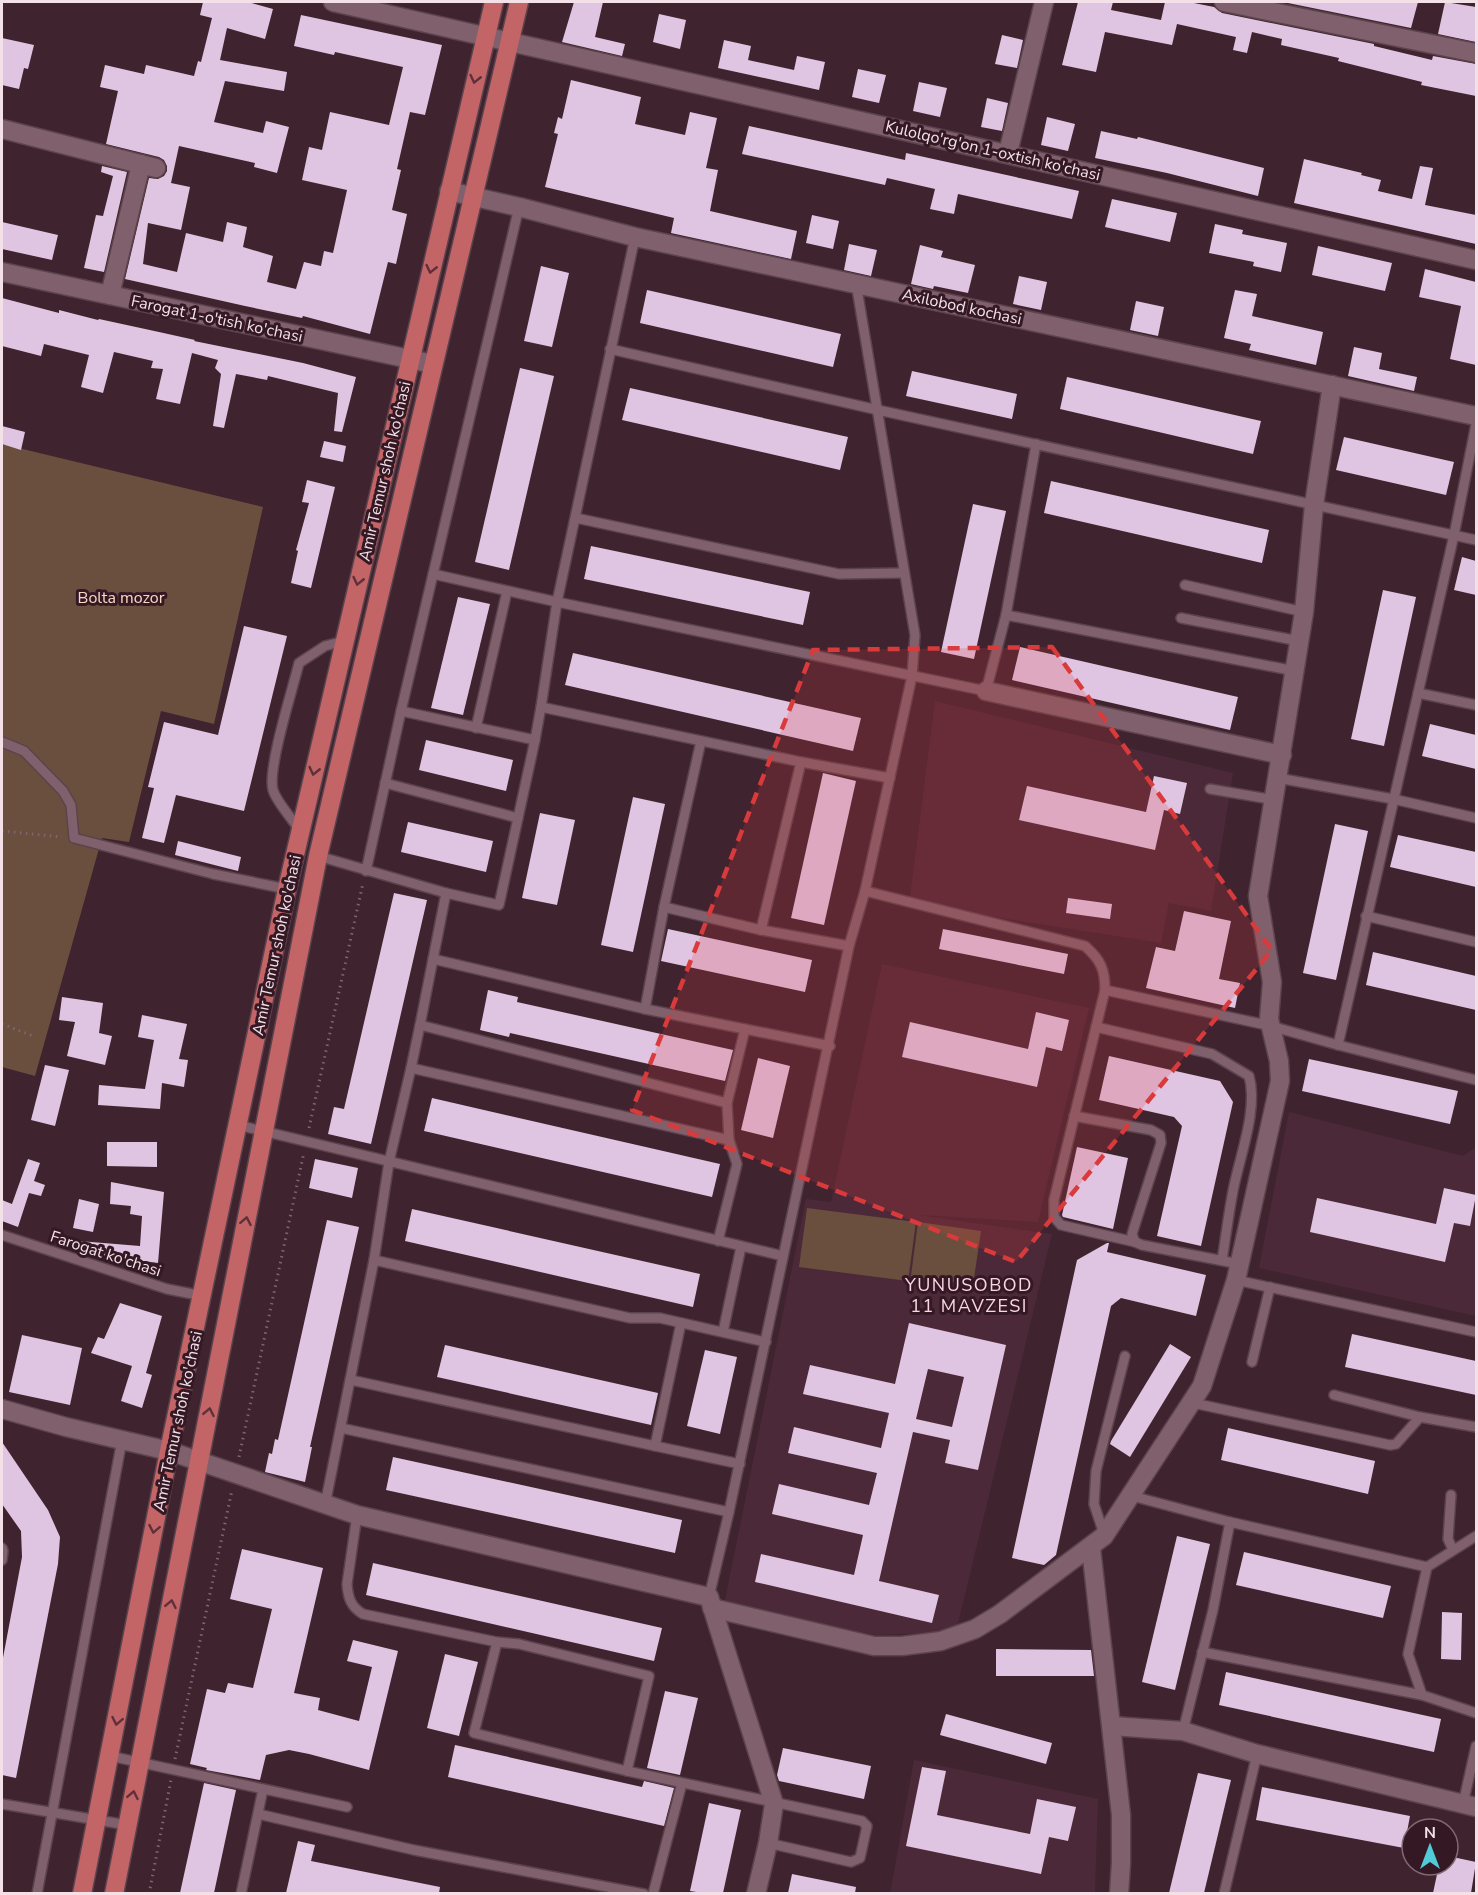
<svg xmlns="http://www.w3.org/2000/svg" width="1478" height="1895" font-family="'Nunito Sans',sans-serif">
<style>
.built{fill:#4c2938}
.green{fill:#6b4f3e}
.building{fill:#e0c5e2;fill-rule:evenodd}
.lines{fill:none;stroke-linecap:round;stroke-linejoin:round}
.service-casing{stroke:#5b434d;stroke-width:12}
.minor-casing{stroke:#5b434d;stroke-width:21}
.primary-casing{stroke:#5b434d;stroke-width:21}
.path{stroke:#7e656f;stroke-width:3;stroke-dasharray:1.5 4.5;stroke-linecap:butt}
.service{stroke:#80606c;stroke-width:9}
.minor{stroke:#80606c;stroke-width:18}
.primary{stroke:#c36467;stroke-width:18}
.oneway{stroke:#5f3039}
.marked{fill:#d93a3b;fill-opacity:0.2;stroke:#d93a3b;stroke-width:4.5;stroke-dasharray:12 8;stroke-linejoin:round}
.labels{text-anchor:middle;stroke-width:6;stroke-linejoin:round;paint-order:stroke}
.street-label{font-size:16px;fill:#f4e1e8;stroke:#341925}
.park-label{font-size:16px;fill:#fad8c3;stroke:#341925}
.neighbourhood-label{font-size:18px;letter-spacing:1.5px;fill:#fbd5e3;stroke:#341925}
</style>
<rect width="100%" height="100%" fill="#3f232f"/>
<g class="built">
<polygon points="935,701 1233,773 1211,911 1169,903 1161,943 909,904"/>
<polygon points="882,964 1089,1008 1038,1222 918,1215 1052,1234 956,1632 876,1635 724,1605 806,1199 831,1202"/>
<polygon points="1289,1112 1463,1156 1476,1147 1476,1316 1259,1268"/>
<polygon points="914,1760 1098,1799 1095,1893 890,1894"/>
</g>
<g class="green">
<polygon points="2,444 263,507 214,724 161,711 129,842 102,838 35,1076 2,1067"/>
<polygon points="807,1208 916,1222 908,1281 799,1267"/>
<polygon points="918,1222 981,1231 973,1285 911,1276"/>
</g>
<g class="building">
<polygon points="203,2 248,2 273,9 265,39 227,28 220,60 287,72 284,91 225,81 214,122 263,133 266,121 289,127 277,173 254,167 255,163 179,146 171,183 190,187 181,230 148,223 143,264 177,272 186,233 223,242 227,222 247,227 243,247 273,256 267,282 296,289 304,262 321,266 324,251 333,253 347,190 302,180 309,147 322,150 330,112 389,125 403,67 335,52 334,55 294,46 301,15 442,45 425,115 410,112 397,169 401,170 392,210 407,214 396,264 388,262 370,334 303,316 302,318 245,306 125,279 149,178 158,179 164,176 167,171 167,166 164,160 159,157 106,144 118,91 100,87 105,65 144,74 146,65 194,76 198,61 201,62 212,18 200,15"/>
<polygon points="574,2 603,2 595,37 625,44 622,56 562,42"/>
<polygon points="1078,2 1113,2 1111,10 1161,20 1165,2 1189,2 1214,7 1222,13 1374,44 1374,46 1432,60 1433,56 1476,64 1476,96 1421,85 1422,82 1338,61 1339,58 1281,45 1282,39 1252,32 1247,53 1233,50 1236,37 1177,24 1172,45 1105,32 1096,72 1062,65"/>
<polygon points="1288,2 1418,2 1411,28 1288,3"/>
<polygon points="1445,2 1476,7 1476,42 1438,34"/>
<polygon points="659,14 686,20 680,49 653,42"/>
<polygon points="1002,35 1023,40 1017,68 995,64"/>
<polygon points="2,38 34,45 28,69 24,68 19,89 2,85"/>
<polygon points="724,40 751,46 748,60 794,70 797,56 825,62 819,90 718,68"/>
<polygon points="858,69 886,75 879,103 852,97"/>
<polygon points="571,80 641,97 635,124 685,135 690,112 717,118 706,168 718,170 710,211 797,231 791,259 671,233 674,218 545,187 558,134 554,133 558,117 562,119"/>
<polygon points="919,82 947,88 940,117 913,111"/>
<polygon points="987,98 1008,103 1002,131 981,127"/>
<polygon points="1047,117 1075,124 1068,151 1041,145"/>
<polygon points="749,126 905,160 906,153 1079,191 1072,219 958,194 954,214 930,209 935,189 887,178 885,185 742,154"/>
<polygon points="1101,131 1137,139 1138,137 1264,168 1258,196 1167,173 1095,158"/>
<polygon points="1304,159 1362,173 1361,175 1381,180 1378,191 1412,199 1420,166 1433,168 1425,205 1476,215 1476,244 1294,203"/>
<polygon points="102,166 127,172 104,272 84,268 96,215 103,216 113,176 101,172"/>
<polygon points="1112,199 1177,213 1170,242 1105,227"/>
<polygon points="812,215 839,221 833,249 806,243"/>
<polygon points="2,222 58,235 52,260 2,249"/>
<polygon points="1215,224 1243,230 1242,234 1287,243 1281,272 1253,266 1254,262 1209,253"/>
<polygon points="849,244 877,250 871,276 844,270"/>
<polygon points="920,245 943,251 941,257 975,265 968,293 934,286 933,289 911,284"/>
<polygon points="1318,246 1392,263 1385,291 1312,275"/>
<polygon points="541,266 569,273 552,347 524,341"/>
<polygon points="1425,269 1476,282 1476,365 1450,359 1461,306 1419,297"/>
<polygon points="1019,276 1047,282 1041,310 1013,304"/>
<polygon points="647,290 841,334 833,367 640,323"/>
<polygon points="1235,290 1257,294 1252,316 1323,332 1316,365 1249,350 1251,344 1224,338"/>
<polygon points="2,298 59,313 59,310 98,320 99,319 159,332 195,340 194,341 303,363 356,377 342,432 334,431 338,393 268,376 267,380 236,374 224,428 213,426 221,374 215,368 218,360 192,353 180,404 156,399 163,369 151,368 153,361 114,352 103,393 81,387 89,355 44,344 41,356 2,346"/>
<polygon points="1136,301 1164,307 1158,336 1130,330"/>
<polygon points="1354,347 1382,353 1379,369 1417,377 1414,391 1348,376"/>
<polygon points="520,368 554,376 509,570 475,562"/>
<polygon points="912,371 1017,394 1012,419 906,396"/>
<polygon points="1067,377 1261,421 1253,454 1060,409"/>
<polygon points="630,388 848,437 840,470 622,420"/>
<polygon points="2,426 25,432 21,450 2,444"/>
<polygon points="1344,437 1454,462 1446,495 1336,470"/>
<polygon points="324,441 346,446 343,462 320,457"/>
<polygon points="307,480 335,487 311,588 291,583 298,551 296,550 309,503 302,502"/>
<polygon points="1051,481 1269,530 1262,563 1044,513"/>
<polygon points="973,504 1006,511 974,659 941,652"/>
<polygon points="591,546 810,592 803,625 584,579"/>
<polygon points="1462,557 1476,561 1476,595 1454,590"/>
<polygon points="1383,590 1416,597 1384,746 1351,739"/>
<polygon points="458,597 490,604 463,715 431,708"/>
<polygon points="244,626 287,636 244,811 176,795 164,843 142,838 154,788 148,787 164,722 218,735"/>
<polygon points="1020,647 1238,697 1230,730 1012,680"/>
<polygon points="573,653 861,718 853,751 565,685"/>
<polygon points="1430,724 1476,735 1476,769 1422,756"/>
<polygon points="426,740 513,760 506,791 419,770"/>
<polygon points="823,773 856,781 824,925 791,918"/>
<polygon points="1154,776 1187,783 1180,814 1164,810 1155,850 1019,820 1027,786 1146,812"/>
<polygon points="633,797 665,804 633,952 601,945"/>
<polygon points="540,813 575,820 557,905 522,898"/>
<polygon points="408,822 493,841 486,872 401,852"/>
<polygon points="1335,824 1368,831 1336,980 1303,973"/>
<polygon points="1398,835 1476,852 1476,887 1390,867"/>
<polygon points="178,841 241,857 238,871 175,855"/>
<polygon points="394,893 427,900 371,1144 328,1134 334,1107 344,1109"/>
<polygon points="1068,898 1112,904 1110,919 1066,913"/>
<polygon points="1184,911 1231,921 1219,979 1240,983 1235,1008 1146,988 1156,947 1175,951"/>
<polygon points="668,929 812,960 805,992 661,961"/>
<polygon points="943,929 1068,954 1064,974 939,949"/>
<polygon points="1373,952 1476,976 1476,1010 1366,985"/>
<polygon points="488,990 518,997 517,1002 733,1050 725,1081 510,1033 509,1037 480,1030"/>
<polygon points="62,997 103,1003 99,1033 112,1036 105,1065 67,1056 75,1022 59,1020"/>
<polygon points="1036,1012 1069,1020 1062,1051 1046,1047 1037,1087 902,1057 910,1022 1028,1049"/>
<polygon points="142,1015 187,1024 179,1059 188,1060 184,1087 162,1083 160,1109 98,1105 99,1085 145,1089 154,1040 138,1037"/>
<polygon points="1109,1056 1220,1081 1233,1102 1201,1246 1157,1236 1182,1126 1174,1117 1099,1100"/>
<polygon points="758,1058 790,1066 773,1138 741,1130"/>
<polygon points="1309,1059 1458,1091 1450,1124 1302,1091"/>
<polygon points="45,1065 69,1070 55,1126 31,1120"/>
<polygon points="432,1098 720,1164 712,1197 424,1131"/>
<polygon points="107,1142 157,1142 157,1167 107,1166"/>
<polygon points="1077,1147 1128,1158 1113,1229 1063,1217 1062,1215"/>
<polygon points="28,1159 40,1163 34,1181 45,1185 41,1196 29,1193 18,1227 2,1221 2,1200 12,1204"/>
<polygon points="315,1159 358,1168 352,1198 309,1188"/>
<polygon points="111,1182 164,1192 158,1263 78,1252 79,1241 140,1246 142,1216 130,1214 131,1206 110,1204"/>
<polygon points="1444,1188 1476,1195 1470,1226 1454,1223 1445,1262 1310,1232 1317,1198 1436,1224"/>
<polygon points="79,1199 99,1204 93,1232 73,1228"/>
<polygon points="412,1209 700,1274 693,1307 405,1241"/>
<polygon points="327,1220 359,1227 310,1447 312,1447 305,1482 265,1472 269,1453 272,1454 275,1439 278,1440"/>
<polygon points="1107,1243 1109,1243 1107,1252 1206,1275 1196,1316 1121,1298 1111,1306 1056,1555 1044,1565 1012,1558 1077,1260"/>
<polygon points="120,1303 162,1316 146,1373 152,1375 142,1408 121,1401 132,1366 91,1353 98,1337 104,1339"/>
<path d="M909,1323l97,22 -28,125 -33,-7 5,-23 -37,-8 -34,149 60,14 -7,28 -177,-41 6,-28 93,21 9,-40 -91,-21 7,-30 90,21 8,-32 -89,-20 6,-26 87,21 8,-35 -86,-19 7,-29 85,19zM928,1369l36,8 -12,50 -36,-8z"/>
<polygon points="1352,1334 1476,1361 1476,1395 1345,1367"/>
<polygon points="22,1335 82,1348 70,1405 9,1392"/>
<polygon points="1170,1344 1191,1357 1130,1457 1110,1444 1111,1441"/>
<polygon points="445,1345 658,1393 651,1425 437,1377"/>
<polygon points="705,1350 737,1357 720,1434 687,1426"/>
<polygon points="1228,1428 1375,1461 1368,1494 1221,1460"/>
<polygon points="2,1442 48,1510 60,1537 58,1564 16,1778 2,1775 2,1663 22,1557 21,1531 2,1504"/>
<polygon points="393,1457 682,1520 675,1553 386,1490"/>
<polygon points="1177,1536 1210,1544 1175,1690 1142,1682"/>
<polygon points="242,1549 323,1568 294,1693 320,1698 318,1710 359,1721 372,1667 347,1661 353,1640 398,1651 369,1770 309,1754 289,1750 266,1755 260,1780 206,1770 207,1768 190,1764 207,1689 225,1693 228,1683 253,1688 272,1609 230,1599"/>
<polygon points="1244,1552 1391,1586 1383,1618 1236,1585"/>
<polygon points="373,1563 662,1628 654,1661 366,1595"/>
<polygon points="1442,1612 1462,1613 1461,1660 1441,1659"/>
<polygon points="996,1649 1091,1650 1094,1676 996,1676"/>
<polygon points="445,1654 478,1662 459,1736 427,1728"/>
<polygon points="1226,1672 1441,1719 1434,1752 1219,1705"/>
<polygon points="665,1691 698,1698 680,1775 647,1768"/>
<polygon points="946,1714 1052,1743 1046,1764 940,1735"/>
<polygon points="455,1745 642,1787 644,1781 674,1788 664,1826 448,1777"/>
<polygon points="783,1748 871,1766 864,1799 779,1781 777,1775"/>
<polygon points="922,1767 946,1771 937,1815 1030,1834 1037,1799 1076,1807 1068,1841 1049,1837 1041,1874 906,1846"/>
<polygon points="1198,1773 1231,1780 1204,1893 1169,1893"/>
<polygon points="204,1783 236,1790 214,1893 180,1893"/>
<polygon points="1262,1787 1410,1816 1404,1848 1256,1820"/>
<polygon points="709,1803 741,1810 723,1893 703,1893 690,1891"/>
<polygon points="298,1841 315,1845 311,1861 440,1887 439,1893 286,1893"/>
<polygon points="1448,1856 1476,1862 1471,1893 1433,1893 1439,1865 1448,1865"/>
<polygon points="792,1874 856,1887 855,1893 788,1893"/>
</g>
<g class="lines">
<defs>
<g id="service">
<polyline points="635,237 557,602 541,707 801,762 761,930 849,946"/>
<polyline points="610,349 878,410 1476,540"/>
<polyline points="576,518 839,574 903,573"/>
<polyline points="433,574 557,602 986,691 1006,615 1036,444"/>
<polyline points="1185,585 1304,612"/>
<polyline points="1006,615 1295,671"/>
<polyline points="1181,618 1299,641"/>
<polyline points="1418,693 1476,705"/>
<polyline points="401,711 535,740 541,707"/>
<polyline points="476,728 507,591"/>
<polyline points="2,742 24,751 63,791 71,805 74,838 213,874 287,889"/>
<polyline points="801,762 890,778"/>
<polyline points="1278,778 1393,799 1476,818"/>
<polyline points="385,783 518,818"/>
<polyline points="1210,789 1275,800"/>
<path d="M299,829c-7,-10 -23,-28 -26,-39 -6,-21 20,-102 26,-127l26,-17 19,-5"/>
<polyline points="318,856 446,893 420,1025 727,1103"/>
<polyline points="366,871 401,711 519,207"/>
<path d="M865,891l220,55c16,14 20,24 20,44l166,36 67,19 138,35"/>
<polyline points="446,893 499,905 535,740"/>
<polyline points="664,907 761,930"/>
<polyline points="1366,916 1476,942"/>
<polyline points="433,959 645,1009 830,1046"/>
<polyline points="1105,990 1054,1200 1054,1217 1061,1225 1135,1242"/>
<polyline points="645,1009 664,907 701,741"/>
<path d="M1096,1027l116,27 37,22c9,32 -8,77 -15,110 -5,24 -8,50 -12,74"/>
<polyline points="1338,1045 1454,535 1476,424"/>
<polyline points="411,1068 420,1025"/>
<polyline points="1074,1116 1151,1130 1160,1135 1161,1143 1132,1234 1135,1242 1142,1245 1239,1264"/>
<polyline points="238,1125 783,1256"/>
<polyline points="2,1235 167,1289 203,1296"/>
<polyline points="718,1241 737,1164 729,1140 727,1103 745,1029"/>
<polyline points="374,1260 389,1162 411,1068 729,1140"/>
<polyline points="1236,1280 1476,1332"/>
<polyline points="723,1332 741,1247"/>
<polyline points="1252,1362 1270,1287"/>
<polyline points="351,1380 655,1446 681,1323"/>
<polyline points="1334,1395 1420,1417"/>
<polyline points="1193,1403 1390,1445 1396,1444 1420,1417 1476,1427"/>
<polyline points="341,1428 729,1512"/>
<polyline points="655,1446 740,1464"/>
<polyline points="1451,1495 1448,1539 1453,1550"/>
<polyline points="1132,1496 1230,1522"/>
<polyline points="325,1505 374,1260 630,1318 660,1318 766,1342"/>
<path d="M357,1515l-10,69c1,14 4,23 16,30l134,28 22,2 130,32 -22,95"/>
<polyline points="1104,1534 1094,1504 1096,1471 1125,1356"/>
<polyline points="2,1548 3,1551 2,1560"/>
<polyline points="709,1597 729,1512 849,946 865,891 912,676 915,635 856,283"/>
<polyline points="497,1642 474,1733 627,1771 862,1821 867,1826 860,1858 851,1862 768,1843"/>
<polyline points="1202,1652 1422,1695 1476,1713"/>
<polyline points="1422,1695 1408,1654 1427,1567 1476,1536"/>
<polyline points="1183,1731 1213,1610 1230,1522 1427,1567"/>
<polyline points="110,1756 347,1807"/>
<polyline points="2,1804 127,1825"/>
<polyline points="1463,1804 1476,1746"/>
<polyline points="258,1814 414,1850 644,1894"/>
<polyline points="37,1894 122,1440"/>
<polyline points="241,1894 263,1789"/>
<polyline points="653,1894 682,1783"/>
<polyline points="1224,1894 1257,1754"/>
</g>
<g id="minor">
<polyline points="333,2 1476,260"/>
<polyline points="1224,2 1476,53"/>
<polyline points="2,129 156,168"/>
<polyline points="1008,153 1044,2"/>
<polyline points="449,191 519,207 635,237 1476,416"/>
<polyline points="2,272 433,364"/>
<polyline points="110,295 141,164"/>
<polyline points="986,691 1282,755"/>
<polyline points="2,1409 66,1427 169,1451 357,1515 709,1597 774,1804 768,1843 756,1894"/>
<polyline points="1091,1548 1121,1815 1121,1863 1119,1894"/>
<polyline points="712,1608 874,1646 902,1646 926,1643 941,1641 975,1629 1000,1614 1104,1536 1202,1386 1236,1280 1280,1081 1279,1061 1269,1019 1272,982 1258,896 1304,612 1314,505 1332,385"/>
<polyline points="1112,1726 1183,1731 1257,1754 1476,1807"/>
</g>
<g id="primary">
<polyline points="82,1894 169,1451 287,889 494,2"/>
<polyline points="114,1894 318,856 519,2"/>
</g>
</defs>
<use href="#service" class="service-casing"/>
<use href="#minor" class="minor-casing"/>
<use href="#primary" class="primary-casing"/>
<g class="path">
<polyline points="2,831 62,837"/>
<polyline points="2,1024 33,1036"/>
<polyline points="309,1128 363,883"/>
<polyline points="239,1457 304,1152"/>
<polyline points="175,1759 232,1490"/>
<polyline points="149,1894 171,1780"/>
</g>
<use href="#service" class="service"/>
<use href="#minor" class="minor"/>
<use href="#primary" class="primary"/>
</g>
<defs><path id="oneway-chevron" d="M-2-3.5L2.5 0L-2 3.5" fill="none" stroke-width="1.6" stroke-linecap="round" stroke-linejoin="round" transform="scale(1.5)"/></defs>
<g class="oneway">
<use href="#oneway-chevron" transform="translate(475 79) rotate(103)"/>
<use href="#oneway-chevron" transform="translate(431 269) rotate(103)"/>
<use href="#oneway-chevron" transform="translate(358 581) rotate(103)"/>
<use href="#oneway-chevron" transform="translate(314 771) rotate(103)"/>
<use href="#oneway-chevron" transform="translate(246 1221) rotate(-79)"/>
<use href="#oneway-chevron" transform="translate(209 1412) rotate(-79)"/>
<use href="#oneway-chevron" transform="translate(154 1529) rotate(101)"/>
<use href="#oneway-chevron" transform="translate(171 1604) rotate(-79)"/>
<use href="#oneway-chevron" transform="translate(117 1721) rotate(101)"/>
<use href="#oneway-chevron" transform="translate(133 1795) rotate(-79)"/>
</g>
<path class="marked" d="M1052,647l220,303 -256,312 -384,-152 181,-460z"/>
<g class="labels">
<g class="street-label">
<text transform="translate(993 150) rotate(13)" y="6">Kulolqo'rg'on 1-oxtish ko'chasi</text>
<text transform="translate(962 306) rotate(12)" y="6">Axilobod kochasi</text>
<text transform="translate(217 318) rotate(12)" y="6">Farogat 1-o'tish ko'chasi</text>
<text transform="translate(384 471) rotate(-77)" y="6">Amir Temur shoh ko'chasi</text>
<text transform="translate(276 945) rotate(-78)" y="6">Amir Temur shoh ko'chasi</text>
<text transform="translate(106 1253) rotate(18)" y="6">Farogat ko'chasi</text>
<text transform="translate(177 1421) rotate(-78)" y="6">Amir Temur shoh ko'chasi</text>
</g>
<g class="park-label">
<text x="121" y="603">Bolta mozor</text>
</g>
<g class="neighbourhood-label">
<text x="969" y="1291">YUNUSOBOD<tspan x="969" dy="21">11 MAVZESI</tspan></text>
</g>
</g>
<rect width="1478" height="1895" fill="none" stroke="#f4e1e8" stroke-width="6"/>
<g transform="translate(1430 1847)"><circle r="28" fill="#341925" stroke="#816973" stroke-width="1.5"/>
<path d="M0-4.5L10 22L0 15L-10 22Z" fill="#52cbd8"/>
<text y="-9" font-size="16" font-weight="bold" text-anchor="middle" fill="#f4e1e8">N</text>
</g>
</svg>
